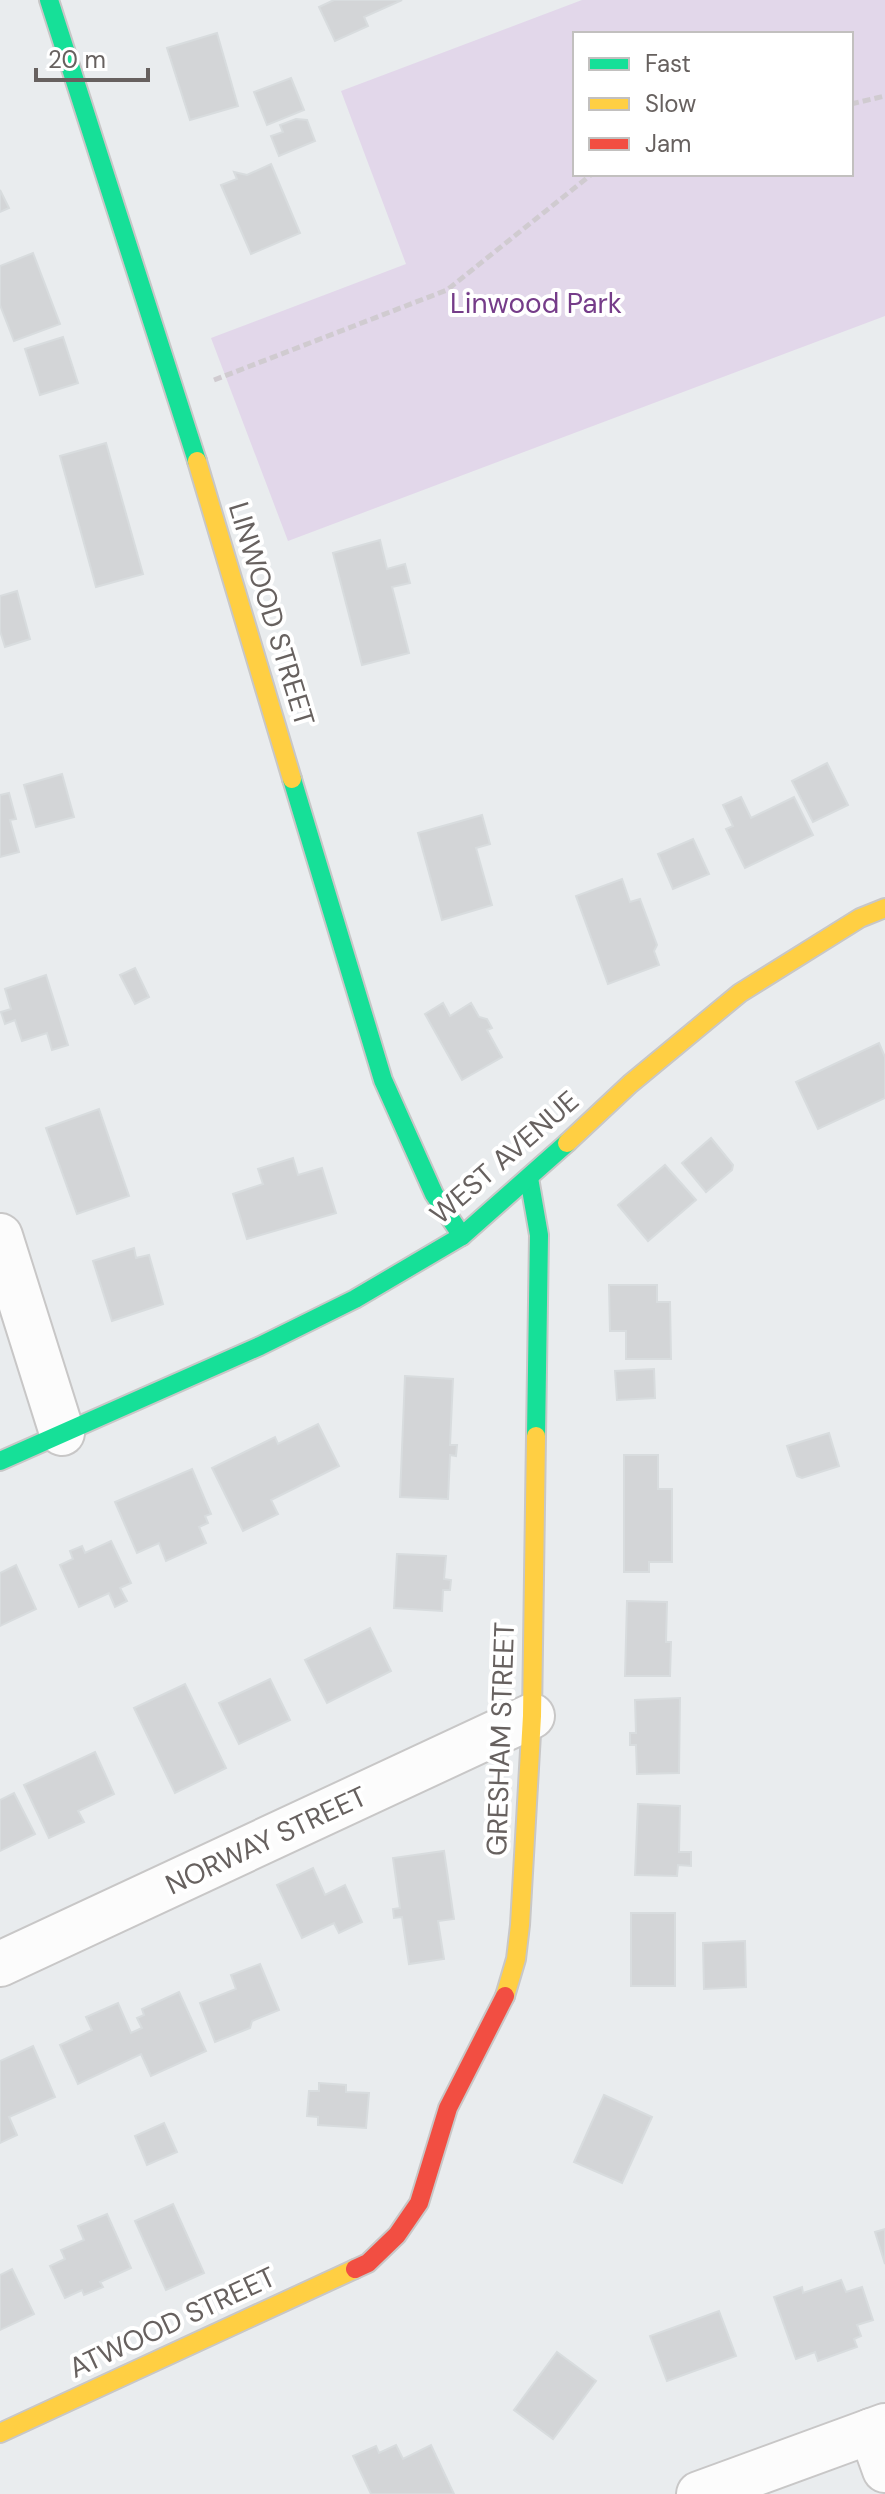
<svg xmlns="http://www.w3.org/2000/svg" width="885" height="2494" font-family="'DM Sans',sans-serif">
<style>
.green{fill:#e2d7ea;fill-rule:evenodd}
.building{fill:#d3d5d7;stroke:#d8dcde;stroke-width:2}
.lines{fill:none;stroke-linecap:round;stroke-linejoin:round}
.street-casing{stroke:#c8c7c7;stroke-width:48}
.fast-casing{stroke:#c8c7c7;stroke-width:22}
.slow-casing{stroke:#c8c7c7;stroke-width:22}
.jam-casing{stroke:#c8c7c7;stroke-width:22}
.path{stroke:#d0cbd0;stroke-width:5;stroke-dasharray:8 4;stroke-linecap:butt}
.street{stroke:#fcfcfc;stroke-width:44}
.fast{stroke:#16e098;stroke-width:18}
.slow{stroke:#ffcf43;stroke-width:18}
.jam{stroke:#f24e42;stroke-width:18}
.labels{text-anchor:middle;stroke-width:8;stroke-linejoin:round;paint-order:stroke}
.park-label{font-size:28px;fill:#753c89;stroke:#fff}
.street-label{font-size:28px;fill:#67615f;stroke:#fff}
</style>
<rect width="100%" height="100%" fill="#e9ecee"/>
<path class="green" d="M582,0h303v316l-597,225 -77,-203 195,-74 -65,-173zM575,34h276v140h-276z"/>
<g class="building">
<polygon points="334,0 402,0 364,17 368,26 335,41 319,7"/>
<polygon points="217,33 238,106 190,120 167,48"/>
<polygon points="291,78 304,110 267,125 254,92"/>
<polygon points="296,119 307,120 315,141 279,156 271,136 283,132 280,125"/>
<polygon points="271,164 300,233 251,254 221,185 237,179 234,172 247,175"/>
<polygon points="0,190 9,208 0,212"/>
<polygon points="33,253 60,324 14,341 0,305 0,266"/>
<polygon points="63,337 78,383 40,395 25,349"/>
<polygon points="106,443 143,574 96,587 60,456"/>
<polygon points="380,540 387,569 405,564 410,583 392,587 409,653 362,665 333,553"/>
<polygon points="17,591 30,639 5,647 0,631 0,596"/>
<polygon points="827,763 848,805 813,822 792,781"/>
<polygon points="62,774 74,817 36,827 24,785"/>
<polygon points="9,793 16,819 10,820 19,852 0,857 0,795"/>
<polygon points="741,797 751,818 794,797 813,835 745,868 726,829 733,826 723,805"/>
<polygon points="482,815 490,844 476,848 492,905 442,920 418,833"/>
<polygon points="693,839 709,874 673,889 658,854"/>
<polygon points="622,879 630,902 640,899 657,945 654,951 659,965 608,984 576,896"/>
<polygon points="135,968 149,997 135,1004 120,975"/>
<polygon points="46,975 68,1045 52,1050 47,1033 22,1041 15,1020 5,1024 1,1012 11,1009 5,989"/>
<polygon points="443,1003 450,1016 471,1003 479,1017 487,1019 492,1028 487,1030 502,1057 462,1080 425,1014"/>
<polygon points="879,1043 885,1057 885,1098 818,1129 796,1082"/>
<polygon points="99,1109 129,1196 77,1214 46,1128"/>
<polygon points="711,1138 733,1165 732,1170 706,1192 682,1163"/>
<polygon points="293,1158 298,1175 322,1168 336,1213 247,1239 233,1194 263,1184 258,1169"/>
<polygon points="665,1165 696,1200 648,1241 618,1205"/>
<polygon points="134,1248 136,1258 149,1255 163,1304 112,1321 93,1261"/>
<polygon points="609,1285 657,1285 657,1302 670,1302 671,1359 626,1359 626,1331 610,1331"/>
<polygon points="654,1369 655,1398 617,1400 615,1371"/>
<polygon points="405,1376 453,1379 450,1445 457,1445 456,1456 450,1455 448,1499 400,1497"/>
<polygon points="318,1424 339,1466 271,1500 278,1514 243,1531 212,1468 275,1437 278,1444"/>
<polygon points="829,1433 839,1466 802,1478 797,1476 787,1446"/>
<polygon points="624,1455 658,1455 658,1489 672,1489 672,1562 649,1562 649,1572 624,1572"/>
<polygon points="192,1469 211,1514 205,1516 208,1523 199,1527 206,1543 166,1561 159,1543 137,1553 115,1502"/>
<polygon points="111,1541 131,1583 120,1588 127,1601 115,1607 109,1593 79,1607 60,1565 73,1559 70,1551 82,1546 85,1553"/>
<polygon points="397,1554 446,1556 444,1579 451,1580 450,1590 443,1590 442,1611 394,1608"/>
<polygon points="16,1565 36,1609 0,1626 0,1573"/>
<polygon points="627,1601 667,1602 666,1642 671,1642 670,1676 625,1676"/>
<polygon points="370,1628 391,1671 327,1703 305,1660"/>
<polygon points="270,1679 290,1720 239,1744 219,1703"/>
<polygon points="185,1684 226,1768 175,1793 134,1708"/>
<polygon points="680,1698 679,1773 637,1774 636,1745 630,1745 630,1733 636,1733 635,1700"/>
<polygon points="95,1752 114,1794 78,1811 84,1822 49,1838 24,1785"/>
<polygon points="14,1793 35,1834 0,1851 0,1800"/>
<polygon points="638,1804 680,1806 679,1852 691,1852 691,1866 678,1865 677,1876 635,1875"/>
<polygon points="444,1851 454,1919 438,1921 444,1959 409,1964 402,1917 394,1918 393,1909 400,1908 393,1858"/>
<polygon points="313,1868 325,1895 345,1885 362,1922 339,1933 334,1923 302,1938 277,1885"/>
<rect x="631" y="1913" width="44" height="73"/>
<polygon points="745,1941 746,1987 704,1989 703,1943"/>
<polygon points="260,1964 279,2010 252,2021 250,2028 215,2042 200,2003 236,1989 231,1975"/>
<polygon points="179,1992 206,2051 151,2076 141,2054 78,2084 60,2045 92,2030 86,2017 118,2003 131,2033 142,2028 137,2018 144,2015 142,2009"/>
<polygon points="33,2046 55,2097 9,2117 17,2135 0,2143 0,2061"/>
<polygon points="319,2083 346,2085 346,2092 369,2093 366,2128 318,2125 318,2117 307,2116 309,2091 319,2091"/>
<polygon points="604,2095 652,2117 622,2183 574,2162"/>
<polygon points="164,2123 177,2152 147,2165 135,2136"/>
<polygon points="173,2204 204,2273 166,2290 135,2221"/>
<polygon points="107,2214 131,2268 100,2282 103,2287 84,2295 82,2290 65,2298 50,2266 65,2259 61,2250 84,2240 78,2226"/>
<polygon points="885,2229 885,2264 875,2232"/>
<polygon points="12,2269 34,2314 0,2330 0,2275"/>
<polygon points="841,2280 846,2292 862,2287 873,2320 857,2325 861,2336 854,2339 857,2347 818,2361 815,2352 796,2359 774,2297 802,2287 803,2293"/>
<polygon points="719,2311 736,2356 667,2381 650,2336"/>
<polygon points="557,2352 596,2381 553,2439 514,2410"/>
<polygon points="396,2445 403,2459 431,2445 454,2494 371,2494 353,2456 376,2446 379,2453"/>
</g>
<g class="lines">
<defs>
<g id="street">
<polyline points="0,1236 62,1433"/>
<polyline points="0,1964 532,1716"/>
<polyline points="871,2431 885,2470"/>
<polyline points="699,2494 885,2426"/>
</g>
<g id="fast">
<polyline points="49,0 197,461"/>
<polyline points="292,779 383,1080 434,1194 462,1236"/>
<polyline points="529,1178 539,1235 536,1436"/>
<polyline points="0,1461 260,1346 355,1299 462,1236 567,1143"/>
</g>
<g id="slow">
<polyline points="197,461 292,779"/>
<polyline points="567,1143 630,1084 740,993 860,918 885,908"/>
<polyline points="505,1996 516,1959 520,1925 532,1716 536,1436"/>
<polyline points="0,2433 355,2269"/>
</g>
<polyline id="jam" points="355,2269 368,2263 397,2235 419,2203 448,2108 505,1996"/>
</defs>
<use href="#street" class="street-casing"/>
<use href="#fast" class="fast-casing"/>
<use href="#slow" class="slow-casing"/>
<use href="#jam" class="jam-casing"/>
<g class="path">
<polyline points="851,104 885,96"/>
<polyline points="214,380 447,290 592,174"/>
</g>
<use href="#street" class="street"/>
<use href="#fast" class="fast"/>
<use href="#slow" class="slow"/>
<use href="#jam" class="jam"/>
</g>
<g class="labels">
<g class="park-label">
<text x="536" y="313">Linwood Park</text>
</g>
<g class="street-label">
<text transform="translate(272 614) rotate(73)" y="10">LINWOOD STREET</text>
<text transform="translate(504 1157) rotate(-41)" y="10">WEST AVENUE</text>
<text transform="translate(500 1739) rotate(-88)" y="10">GRESHAM STREET</text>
<text transform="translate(266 1840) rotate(-25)" y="10">NORWAY STREET</text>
<text transform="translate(172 2322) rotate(-25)" y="10">ATWOOD STREET</text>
</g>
</g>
<rect x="573" y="32" width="280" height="144" fill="#ffffff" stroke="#c2c0bf" stroke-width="2"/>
<rect x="589" y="58" width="40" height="12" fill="#16e098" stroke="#c2c0bf" stroke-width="2"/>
<text x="645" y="72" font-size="24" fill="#67615f">Fast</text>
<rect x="589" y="98" width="40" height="12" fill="#ffcf43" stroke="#c2c0bf" stroke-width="2"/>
<text x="645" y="112" font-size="24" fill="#67615f">Slow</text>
<rect x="589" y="138" width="40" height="12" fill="#f24e42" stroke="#c2c0bf" stroke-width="2"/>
<text x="645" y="152" font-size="24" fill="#67615f">Jam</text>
<path d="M36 68v12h112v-12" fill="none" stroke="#67615f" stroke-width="4"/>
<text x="48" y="68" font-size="24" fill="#67615f" stroke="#ffffff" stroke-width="6" paint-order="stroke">20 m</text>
</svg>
